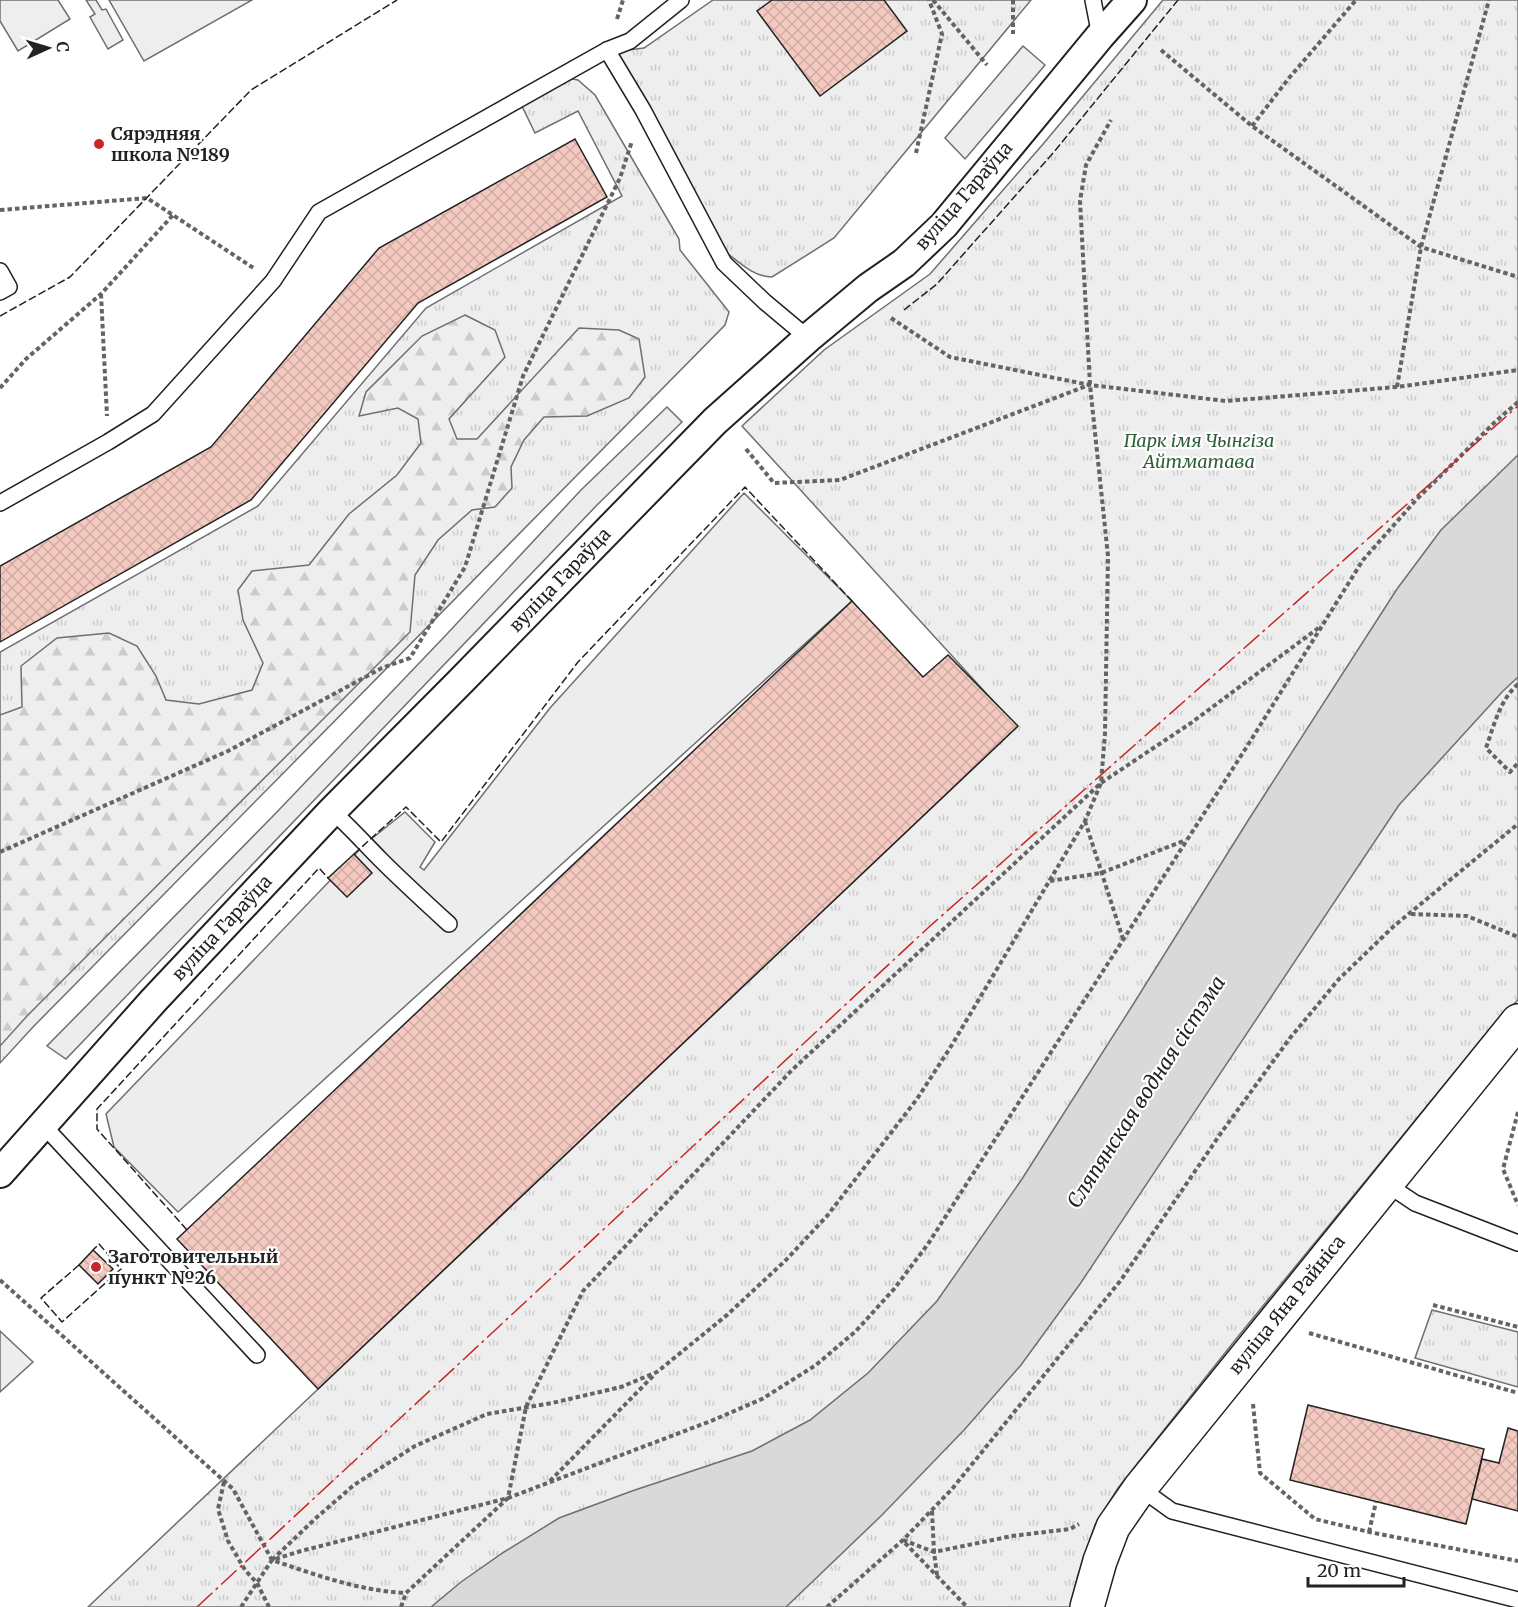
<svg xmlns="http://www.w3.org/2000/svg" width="1518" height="1607" font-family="Merriweather,serif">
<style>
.grass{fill:url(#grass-tufts);stroke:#6f6f6f;stroke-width:1.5}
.forest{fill:url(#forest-firs);stroke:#6f6f6f;stroke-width:1.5}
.pitch{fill:#eee;stroke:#6f6f6f;stroke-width:1.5}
.parking{fill:#ededed;stroke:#6f6f6f;stroke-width:1.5}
.water{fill:#d9d9d9;stroke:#6f6f6f;stroke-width:1.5}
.building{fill:url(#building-cross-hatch);stroke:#222;stroke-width:1.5}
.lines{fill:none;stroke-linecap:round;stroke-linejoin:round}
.service-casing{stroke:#222;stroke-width:18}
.minor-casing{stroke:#222;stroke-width:32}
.tertiary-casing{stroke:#222;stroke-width:36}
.path{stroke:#646464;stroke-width:4;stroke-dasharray:4.5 3;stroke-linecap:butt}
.service{stroke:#fff;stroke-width:15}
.minor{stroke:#fff;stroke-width:28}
.tertiary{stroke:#fff;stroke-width:33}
.fence{stroke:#222;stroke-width:1.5;stroke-dasharray:8 3;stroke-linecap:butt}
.power{stroke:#c62828;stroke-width:1.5;stroke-dasharray:21 4.5 3 4.5;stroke-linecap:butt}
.poi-dot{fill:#c62828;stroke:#fff;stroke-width:2}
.labels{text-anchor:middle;stroke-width:4.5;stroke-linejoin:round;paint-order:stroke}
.poi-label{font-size:18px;font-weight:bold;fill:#222;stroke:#fff;text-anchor:start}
.street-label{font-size:18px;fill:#222;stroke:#fff}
.park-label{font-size:18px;font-style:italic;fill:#2f5e38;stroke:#fff}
.water-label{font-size:20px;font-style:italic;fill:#222;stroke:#fff}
</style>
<defs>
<pattern id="grass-tufts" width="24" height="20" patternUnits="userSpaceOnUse" patternTransform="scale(1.5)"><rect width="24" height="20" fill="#eee"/><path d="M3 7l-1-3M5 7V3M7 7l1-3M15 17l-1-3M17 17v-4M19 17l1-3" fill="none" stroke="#ccc"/></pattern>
<pattern id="forest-firs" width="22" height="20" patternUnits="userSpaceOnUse" patternTransform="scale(1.5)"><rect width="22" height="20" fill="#eee"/><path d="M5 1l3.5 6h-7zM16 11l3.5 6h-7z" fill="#ccc"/></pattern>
<pattern id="building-cross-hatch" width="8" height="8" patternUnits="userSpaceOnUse" patternTransform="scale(1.5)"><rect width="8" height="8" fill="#f3c9c0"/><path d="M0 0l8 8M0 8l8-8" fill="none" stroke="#d0aca5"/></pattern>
</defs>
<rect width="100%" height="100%" fill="#fff"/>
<g class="grass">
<path d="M713,0h318l-197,238 -62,39c-18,0 -32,-14 -45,-24l-79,-146 -36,-55 32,-4z"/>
<polygon points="1163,0 1518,0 1518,1000 1494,1024 1236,1339 1118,1488 1095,1525 1078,1575 1070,1607 88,1607 1017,727 742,426 824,350 930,274 1044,143"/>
<polygon points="567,78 578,80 595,95 679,239 680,250 729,312 725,325 33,1027 0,1063 0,652 258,506 426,308 622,196 578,111 535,133 521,104"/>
<polygon points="1432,1310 1518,1332 1518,1387 1415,1358"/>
</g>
<polygon class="forest" points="465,315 495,330 505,357 449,419 457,439 477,439 579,328 619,330 639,339 645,377 629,398 587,416 544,417 524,440 511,467 512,488 495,507 472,510 438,540 415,575 410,632 27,1016 0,1046 0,715 22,707 21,666 57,638 109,633 137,646 156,676 166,700 199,704 252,690 263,663 243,620 238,590 252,571 309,565 349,514 397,475 421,443 418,419 398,408 359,416 366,392 422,336"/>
<g class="pitch">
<polygon points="0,0 58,0 70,19 18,51 0,21"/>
<polygon points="86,0 96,0 102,10 106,9 123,40 108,49 90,17 95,14"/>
<polygon points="109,0 252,0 144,61"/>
</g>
<g class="parking">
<polygon points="1023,46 1045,65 965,159 945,138"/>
<polygon points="667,407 682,422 598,504 66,1059 47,1046 275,814 446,635 581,490"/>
<polygon points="744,493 852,601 178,1212 114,1147 106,1114 365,844 405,812 435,842 420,867 424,870 550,708"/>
<polygon points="0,1331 33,1362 0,1392"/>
</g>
<polygon class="water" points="1518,455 1518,677 1502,692 1399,805 1080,1284 1021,1365 965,1429 882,1515 786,1607 431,1607 461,1582 504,1552 559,1518 632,1491 752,1451 810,1420 868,1373 937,1301 1022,1179 1134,1003 1249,819 1397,589 1441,530"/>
<g class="building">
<polygon points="772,0 884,0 907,31 820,96 757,11"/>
<polygon points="575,139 607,197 418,303 251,500 0,642 0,566 211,447 379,248"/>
<polygon points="852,601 923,677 948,655 1018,726 318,1389 177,1239"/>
<polygon points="354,854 372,873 347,897 328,878"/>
<polygon points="93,1250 113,1269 98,1284 79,1265"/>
<polygon points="1308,1405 1484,1449 1466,1524 1290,1480"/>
<polygon points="1508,1428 1518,1431 1518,1511 1472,1499 1482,1459 1499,1463"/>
</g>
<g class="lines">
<defs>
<g id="service">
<polyline points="1093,0 1100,36"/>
<polyline points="607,50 643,110 724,263 765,302 808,338"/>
<polyline points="0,271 9,287 0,292"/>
<polyline points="0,503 108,442 153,414 273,281 319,212 607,50 630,41 681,0"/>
<path d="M332,811c17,15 32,32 49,49 22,22 45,43 68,64"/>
<polyline points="43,1125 257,1355"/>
<polyline points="1385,1183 1415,1203 1518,1243"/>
<polyline points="1140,1488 1172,1511 1518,1600"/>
</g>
<polyline id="minor" points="0,1173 154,1000 332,811 461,681 715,421 808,338 868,288 904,263 944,225 1100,36 1132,0"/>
<polyline id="tertiary" points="1087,1607 1100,1561 1113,1527 1140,1488 1518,1021"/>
</defs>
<use href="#service" class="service-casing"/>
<use href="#minor" class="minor-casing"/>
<use href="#tertiary" class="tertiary-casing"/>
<g class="path">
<polyline points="933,0 987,65"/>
<polyline points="1013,0 1013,34"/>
<polyline points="617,19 623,0"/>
<polyline points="1161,50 1252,126 1421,247 1518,277"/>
<polyline points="1252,126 1289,78 1356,0"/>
<polyline points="916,153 942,34 929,0"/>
<polyline points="0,210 147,198 255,269"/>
<polyline points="101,294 107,416"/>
<polyline points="891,318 950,357 1090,385 1226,401 1397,387 1518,370"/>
<polyline points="1397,387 1421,247 1489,0"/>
<polyline points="0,388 26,359 101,294 173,215"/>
<polyline points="746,449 774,483 840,480 1089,385"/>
<path d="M1518,684c-18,16 -24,41 -32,64l24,24 8,-9"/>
<polyline points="1085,821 1123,939"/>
<polyline points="0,852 228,751 382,668 410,658 465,567 523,376 620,178 632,141"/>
<polyline points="1050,881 1101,873 1186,840"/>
<polyline points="1411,914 1467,916 1518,937"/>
<polyline points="1518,1112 1503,1169 1518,1205"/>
<path d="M0,1280l233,209 39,71c44,15 88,31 134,33"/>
<polyline points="1433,1305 1518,1327"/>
<polyline points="1309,1333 1518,1393"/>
<polyline points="1253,1404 1260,1473 1315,1519 1369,1532 1518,1561"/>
<polyline points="550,1481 654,1375"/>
<polyline points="224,1482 218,1509 228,1541 245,1570 257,1583 269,1607"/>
<polyline points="932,1511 934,1552 937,1575"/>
<polyline points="1369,1532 1376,1502"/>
<polyline points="903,1540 934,1552 1012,1536 1070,1529 1079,1524"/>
<polyline points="905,1543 967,1607"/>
<polyline points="272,1560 316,1518 354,1485 415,1446 487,1414 552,1403 621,1387 657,1372 727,1315 786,1260 827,1216 917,1099 950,1048 1085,821 1101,783 1105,733 1108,556 1090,385 1080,201 1086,165 1111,120"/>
<polyline points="241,1607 272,1560 301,1551 508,1498 711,1421 762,1399 816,1365 856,1331 894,1289 928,1244 1246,748 1363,560 1416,500 1495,422 1518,402"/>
<polyline points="401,1607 406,1593 508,1498 526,1407 583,1291 792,1070 1101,783 1191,723 1321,626"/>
<polyline points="827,1607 903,1540 952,1489 1121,1280 1221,1133 1290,1038 1339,979 1394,926 1518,824"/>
</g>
<use href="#service" class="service"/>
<use href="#minor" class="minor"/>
<use href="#tertiary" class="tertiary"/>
<g class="fence">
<polyline points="904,310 937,284 1054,152 1178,0"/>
<polyline points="0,316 70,277 251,90 397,0"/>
<polyline points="354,854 406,807 441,842 578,662 745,487 852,601"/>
<polyline points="187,1230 97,1129 97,1109 319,868 328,878"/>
<polyline points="79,1265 41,1298 62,1322 121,1269 99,1244 93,1250"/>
</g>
<polyline class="power" points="197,1607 929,927 1518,406"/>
</g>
<g class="poi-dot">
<circle cx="99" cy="144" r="6"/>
<circle cx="96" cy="1267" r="6"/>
</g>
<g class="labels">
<g class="poi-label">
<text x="111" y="140">Сярэдняя<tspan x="111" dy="21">школа №189</tspan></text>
<text x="108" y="1263">Заготовительный<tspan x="108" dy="21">пункт №26</tspan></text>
</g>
<g class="street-label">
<text transform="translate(964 196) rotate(-49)" y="6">вуліца Гараўца</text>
<text transform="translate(560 580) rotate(-46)" y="6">вуліца Гараўца</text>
<text transform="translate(222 928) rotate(-47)" y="6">вуліца Гараўца</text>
<text transform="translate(1287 1305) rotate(-51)" y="6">вуліца Яна Райніса</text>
</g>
<g class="park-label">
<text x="1199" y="447">Парк імя Чынгіза<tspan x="1199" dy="21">Айтматава</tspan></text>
</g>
<g class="water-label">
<text transform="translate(1146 1092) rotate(-57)" y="7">Сляпянская водная сістэма</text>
</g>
</g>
<g transform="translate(48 48) rotate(86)" stroke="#ffffff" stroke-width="4.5" paint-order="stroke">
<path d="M0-4.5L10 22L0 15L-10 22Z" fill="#222222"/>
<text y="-9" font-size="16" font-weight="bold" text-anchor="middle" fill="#222222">С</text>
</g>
<path d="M1308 1577v9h96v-9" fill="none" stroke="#222222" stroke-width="3"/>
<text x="1317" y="1577" font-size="18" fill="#222222" stroke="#ffffff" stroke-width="4.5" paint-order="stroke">20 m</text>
</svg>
